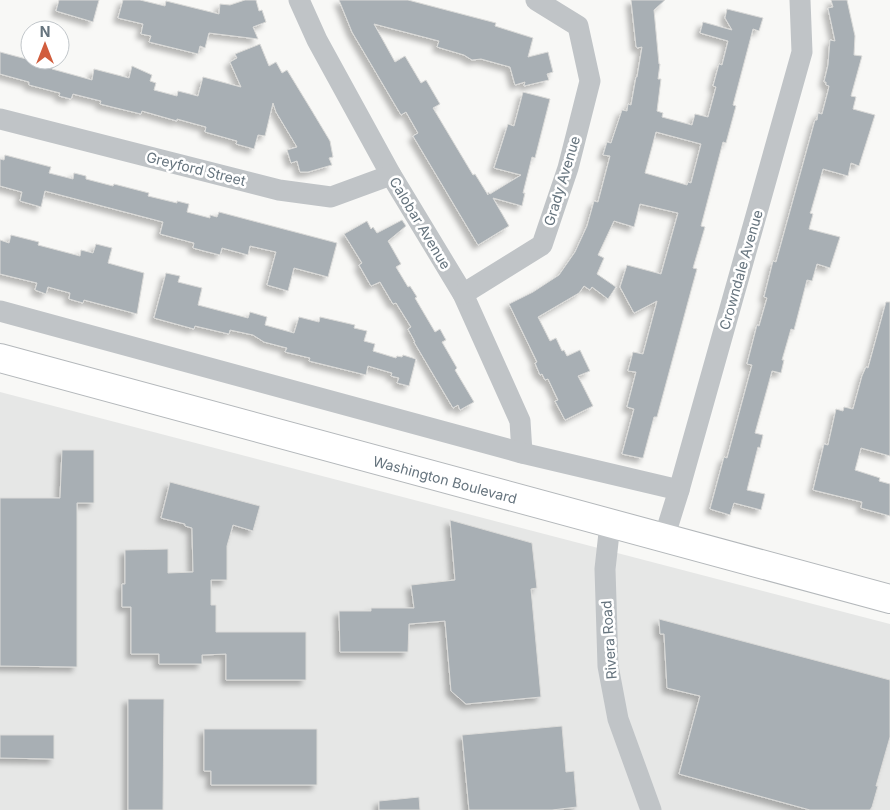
<svg xmlns="http://www.w3.org/2000/svg" width="890" height="810" font-family="Inter,sans-serif">
<style>
.built{fill:#e6e7e6}
.building{fill:#a8afb4;stroke:#dadad8;fill-rule:evenodd;filter:url(#shadow)}
.lines{fill:none;stroke-linecap:round;stroke-linejoin:round}
.major-casing{stroke:#b4b8bb;stroke-width:30}
.minor{stroke:#c0c4c7;stroke-width:21}
.major{stroke:#fff;stroke-width:28}
.labels{text-anchor:middle;stroke-width:5;stroke-linejoin:round;paint-order:stroke}
.street-label{font-size:14px;fill:#66747e;stroke:#fff}
</style>
<defs>
<filter id="shadow"><feDropShadow dx="-4.5" dy="4.5" stdDeviation="2.5" flood-color="#0004"/></filter>
</defs>
<rect width="100%" height="100%" fill="#f8f8f6"/>
<polygon class="built" points="0,392 890,624 890,810 0,810"/>
<g class="building">
<polygon points="59,0 99,0 93,22 56,11"/>
<polygon points="123,0 140,0 165,6 166,1 219,14 220,4 230,5 245,0 256,0 259,11 262,10 266,22 253,27 258,39 209,33 205,48 200,46 198,54 149,42 151,36 141,34 143,24 118,18"/>
<polygon points="339,0 408,0 496,23 495,26 533,38 528,57 548,52 553,72 547,74 549,80 524,86 525,82 515,85 510,67 481,59 472,60 464,55 437,47 439,41 374,24 395,62 405,56 421,83 426,80 440,104 433,108 473,175 475,174 488,195 488,192 490,194 521,175 494,168 508,124 514,126 523,92 550,99 535,158 532,157 523,193 525,193 522,206 493,198 509,226 478,245 413,136 418,133 406,112 401,115 352,32"/>
<path d="M631,0h34l-11,10 5,54h1l-2,15h3l-4,32 6,2 -1,4 30,8 3,-11 13,3 8,-30 -3,-1 6,-22 3,1 6,-24 -28,-8 3,-11 29,8 -7,-12 2,-9 36,9 -4,13 -6,-2 -20,76 3,1 -10,37 -3,-1 -22,84 4,1 -12,41 4,1 -5,18 -35,130h-3l-11,41h-2l-19,-4 12,-45 -7,-2 9,-35 -8,-1 5,-19 10,2 14,-53 -23,12 -14,-26 7,-22 34,9 17,-61 -38,-9 -6,23 -20,-6 -16,34 6,3 -7,16 19,13 -8,12 -16,-12 -2,3 -6,-4 -5,7 -41,24 12,24 6,-3 6,13 2,-1 3,6 13,-6 10,21 -12,5 15,30 -28,14 -10,-19 3,-1 -10,-21 -3,1 -3,-6 -2,1 -5,-12 2,-1 -28,-58 24,-12 26,-17 16,-23 12,-26 7,-25 4,1 12,-46 -7,-1 4,-13 4,1 11,-33 5,1 1,-7 3,1 5,-28h1l5,-30 -5,1 -1,-2zM656,132l45,12 -10,39 -3,-1 -1,3 -42,-12z"/>
<polygon points="831,0 847,0 855,36 854,55 862,56 851,96 856,97 853,109 875,115 859,166 851,163 848,176 823,169 811,211 810,213 813,214 809,229 840,237 830,268 817,264 812,281 807,280 794,330 791,329 782,360 784,360 781,373 772,371 755,433 763,435 760,448 758,447 747,490 765,494 761,510 734,503 730,515 710,509 724,457 727,458 752,365 747,364 757,325 759,326 767,298 764,297 773,261 776,262 815,120 817,120 818,113 822,114 828,91 829,86 826,85 826,82 824,82 828,65 830,40 835,41 828,8 833,7"/>
<polygon points="260,44 269,66 276,62 282,73 287,70 312,111 330,141 333,157 329,158 332,165 308,172 300,172 297,161 291,163 287,150 297,147 276,112 273,103 265,136 258,135 254,149 236,144 237,141 205,132 206,127 177,119 177,121 142,111 141,114 100,104 101,101 73,94 71,99 59,96 60,93 29,85 29,82 0,74 0,52 30,60 54,60 52,69 92,80 94,69 129,78 132,66 152,75 150,81 156,83 154,90 177,96 178,91 198,96 203,77 241,87 230,62 237,58 235,54"/>
<polygon points="5,155 51,167 49,173 73,179 74,173 86,176 86,179 113,186 114,184 149,193 148,196 177,203 177,201 189,204 187,212 210,218 210,215 217,217 219,212 337,243 328,277 294,268 288,291 267,285 276,252 250,246 248,255 222,248 220,255 204,251 193,248 194,243 160,234 163,222 45,191 41,207 20,201 22,192 0,186 0,159 4,160"/>
<polygon points="402,220 406,226 388,241 401,264 396,267 408,287 410,286 417,297 415,298 435,332 440,329 446,340 442,342 457,368 455,370 474,402 460,410 458,405 453,408 414,342 415,342 408,329 411,327 396,303 393,304 380,282 371,286 359,265 362,263 344,234 367,221 371,229 373,227 377,233"/>
<polygon points="11,235 39,242 38,245 80,256 81,250 93,253 96,244 112,248 108,263 144,273 137,314 84,300 83,303 69,299 70,293 48,287 46,294 35,290 37,283 0,274 0,240 9,243"/>
<polygon points="166,273 180,276 178,282 202,288 198,305 248,318 250,312 267,317 265,325 294,333 299,317 319,322 320,317 355,325 354,328 367,331 364,341 375,344 373,351 396,358 397,356 402,357 403,355 416,359 409,386 397,383 399,378 391,376 392,373 368,366 366,375 309,361 310,358 285,352 287,348 264,342 253,335 230,330 229,334 195,326 194,329 154,318"/>
<polygon points="886,302 890,302 890,456 861,448 855,470 880,478 879,481 890,484 890,516 861,508 862,502 813,490 824,444 828,445 836,409 843,411 844,407 853,409 862,376 866,367 868,368"/>
<polygon points="62,450 94,450 94,503 77,503 77,667 0,666 0,498 60,498"/>
<polygon points="170,482 260,506 253,531 233,525 227,546 227,580 211,580 211,605 216,605 216,632 306,632 306,680 226,680 226,654 202,655 202,664 159,664 159,654 131,654 131,607 122,607 122,584 125,584 125,550 168,549 168,573 193,572 192,528 185,526 185,524 161,518"/>
<polygon points="450,520 532,543 537,588 531,589 541,697 466,704 451,691 445,621 409,624 408,652 340,652 339,611 371,611 371,608 414,608 411,585 455,580"/>
<polygon points="659,619 890,680 890,737 876,786 878,786 872,807 870,810 810,810 679,774 700,696 667,688 664,634 660,634"/>
<polygon points="128,699 164,699 163,810 128,810"/>
<polygon points="562,726 566,772 574,771 577,807 552,810 469,810 462,735"/>
<polygon points="204,729 317,729 317,785 211,785 211,771 204,771"/>
<polygon points="0,735 54,735 54,759 0,758"/>
<polygon points="419,797 420,810 379,810 379,801"/>
</g>
<g class="lines">
<defs>
<polyline id="major" points="0,358 890,599"/>
</defs>
<use href="#major" class="major-casing"/>
<g class="minor">
<polyline points="299,0 317,40 391,175 463,294 520,421 522,453"/>
<polyline points="0,119 279,190 331,197 391,175"/>
<polyline points="463,294 542,245 568,168 590,81 578,26 536,0"/>
<polyline points="0,311 522,453 679,490"/>
<polyline points="610,524 605,569 608,666 618,719 651,810"/>
<polyline points="664,538 679,490 802,52 800,0"/>
</g>
<use href="#major" class="major"/>
</g>
<g class="labels">
<g class="street-label">
<text transform="translate(196 169) rotate(14)" y="5">Greyford Street</text>
<text transform="translate(562 181) rotate(-73)" y="5">Grady Avenue</text>
<text transform="translate(420 223) rotate(59)" y="5">Calobar Avenue</text>
<text transform="translate(741 270) rotate(-74)" y="5">Crowndale Avenue</text>
<text transform="translate(445 480) rotate(15)" y="5">Washington Boulevard</text>
<text transform="translate(609 640) rotate(-94)" y="5">Rivera Road</text>
</g>
</g>
<g transform="translate(45 45)"><circle r="24" fill="#ffffff" stroke="#c2c7cb"/>
<path d="M0-4L9 19L0 12L-9 19Z" fill="#d15d3d"/>
<text y="-8" font-size="14" font-weight="bold" text-anchor="middle" fill="#66747e">N</text>
</g>
</svg>
